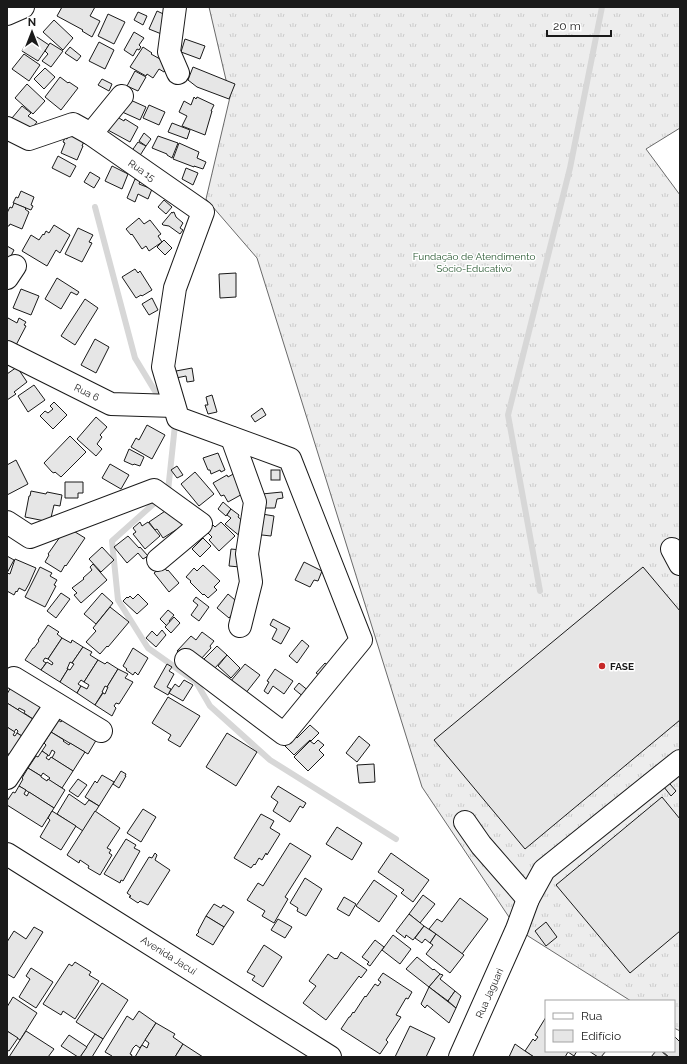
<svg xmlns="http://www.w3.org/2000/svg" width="687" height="1064" font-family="Raleway,sans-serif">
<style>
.grass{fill:url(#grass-tufts);stroke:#6a6a6a}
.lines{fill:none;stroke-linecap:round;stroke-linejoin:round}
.stream{stroke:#d7d7d7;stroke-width:6}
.building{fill:#e6e6e6;stroke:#1a1a1a}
.minor-casing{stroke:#1a1a1a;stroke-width:24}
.minor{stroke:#fff;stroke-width:22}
.poi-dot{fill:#c62828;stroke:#fff;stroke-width:1.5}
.labels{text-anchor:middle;stroke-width:3;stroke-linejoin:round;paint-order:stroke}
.street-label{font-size:10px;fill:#1a1a1a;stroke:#fff}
.park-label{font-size:10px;fill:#2b5a34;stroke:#fff}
.poi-label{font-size:10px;font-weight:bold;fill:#1a1a1a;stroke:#fff;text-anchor:start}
</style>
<defs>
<pattern id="grass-tufts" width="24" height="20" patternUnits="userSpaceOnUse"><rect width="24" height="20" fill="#ededed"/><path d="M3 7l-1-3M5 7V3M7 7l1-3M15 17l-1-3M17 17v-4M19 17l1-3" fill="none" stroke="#cbcbcb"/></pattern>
</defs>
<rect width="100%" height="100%" fill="#fff"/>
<polygon class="grass" points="209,7 680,7 680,128 646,149 680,195 680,1031 674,1028 674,1001 631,1001 517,929 422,787 257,258 206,199 230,97"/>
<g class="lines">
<g class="stream">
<polyline points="95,207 135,358 161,401"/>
<polyline points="173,421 175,425 168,491 112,541 118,600 148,648 196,682 210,706 270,760 396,839"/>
<polyline points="540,591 508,415 570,168 602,7"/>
</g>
</g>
<g class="building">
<polygon points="62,7 95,7 90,16 100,21 92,37 82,31 83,30 57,16"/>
<polygon points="157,11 172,18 164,35 149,29"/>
<polygon points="138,12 147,16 143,25 134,20"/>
<polygon points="108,14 125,22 114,44 98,36"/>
<polygon points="54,20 73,38 63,50 43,32"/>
<polygon points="134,32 144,38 139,45 141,47 139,50 137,49 133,56 124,50"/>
<polygon points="30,36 33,38 37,37 49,45 38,61 22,51"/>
<polygon points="185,39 205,46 200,59 181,52"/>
<polygon points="99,42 114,50 105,69 89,61"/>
<polygon points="50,43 63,51 51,67 42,61 48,54 45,51"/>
<polygon points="70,47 81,56 77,61 65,53"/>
<polygon points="143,47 152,53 151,54 160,59 163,55 165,71 164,72 159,69 153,78 147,74 146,76 130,67"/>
<polygon points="24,54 40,65 29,81 12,69"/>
<polygon points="193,67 235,84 229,99 197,87 188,80"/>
<polygon points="45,68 55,77 44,89 34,79"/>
<polygon points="135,71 146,77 138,91 127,86"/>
<polygon points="60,77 68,83 69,82 78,88 61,110 45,97"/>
<polygon points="102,79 112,84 109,91 98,85"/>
<polygon points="27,84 45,101 33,114 15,98"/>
<polygon points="194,97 196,99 197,97 214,105 211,111 212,111 205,135 182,126 187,116 179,112 184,101 191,105"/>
<polygon points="126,98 146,107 140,120 120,111"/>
<polygon points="149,105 165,112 159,125 143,118"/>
<polygon points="22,106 31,113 28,116 37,122 29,132 12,118"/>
<polygon points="114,115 124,121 125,119 138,127 130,142 106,129"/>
<polygon points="172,123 190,130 187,139 168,132"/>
<polygon points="70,132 85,139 82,146 83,146 77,160 61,153 65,143 63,142 65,138 67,139"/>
<polygon points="144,133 151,139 146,146 139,141"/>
<polygon points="158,136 178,143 172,158 167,155 167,154 152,148"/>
<polygon points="138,142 146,146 139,157 131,152"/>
<polygon points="179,143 199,152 197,158 206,162 203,169 194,166 194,167 173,159"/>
<polygon points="58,156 76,166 70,177 52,168"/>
<polygon points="112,166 128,174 122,189 105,181"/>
<polygon points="186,168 198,173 193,185 182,179"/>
<polygon points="90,172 100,178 94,188 84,182"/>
<polygon points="135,179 140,181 139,184 152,189 148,199 138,194 135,202 127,198"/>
<polygon points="21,191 34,197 31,205 33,206 31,210 13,203 16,197 18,198"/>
<polygon points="164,200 172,207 166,214 158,207"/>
<polygon points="14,203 26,208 25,209 29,212 22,229 10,224 9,226 7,226 7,213 10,207 12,208"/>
<polygon points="172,212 172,213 174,212 176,217 183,223 180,228 183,230 180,234 169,226 163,225 162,224"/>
<polygon points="139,218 144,224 150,220 161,234 158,236 162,242 149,251 146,246 142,249 132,234 131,235 126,229"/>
<polygon points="54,225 70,235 60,253 56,250 47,266 22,251 31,235 39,240 43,234 44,235 46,231 49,233"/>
<polygon points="78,228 93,235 89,242 92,243 82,262 65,254"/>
<polygon points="164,240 172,248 165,255 157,247"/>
<polygon points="7,246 14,250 9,260 7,259"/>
<polygon points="135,269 138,273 140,271 152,290 142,296 141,295 136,298 122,277"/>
<polygon points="236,273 236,297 220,298 219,274"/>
<polygon points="57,278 79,292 77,295 71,292 61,309 45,299"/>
<polygon points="21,289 39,296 31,315 13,308"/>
<polygon points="152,298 158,310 149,315 142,304"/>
<polygon points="85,299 98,308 75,345 61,336"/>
<polygon points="8,318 17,323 19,318 26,322 24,325 26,326 15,347 7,344 7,320"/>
<polygon points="95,339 109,347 96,373 81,365"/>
<polygon points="17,367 27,382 14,392 16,394 7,400 7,374"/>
<polygon points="192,368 194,381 187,382 186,376 176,378 176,371"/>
<polygon points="34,385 45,400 28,412 18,396"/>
<polygon points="212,395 217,412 208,414 205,405 208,405 206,397"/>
<polygon points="54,402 67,415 53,429 40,416 45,411 48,413 53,409 50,406"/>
<polygon points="262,408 266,415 255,422 251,416"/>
<polygon points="96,417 107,427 100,435 102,437 97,444 102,449 96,456 77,439"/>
<polygon points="147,425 165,435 152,459 131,447 136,438 139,440"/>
<polygon points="70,436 86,452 61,477 55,472 54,473 52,472 44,463"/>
<polygon points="129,449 144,457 140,466 134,464 133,465 124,461"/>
<polygon points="218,453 225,470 221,472 220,470 211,474 210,470 208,470 203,458"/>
<polygon points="16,460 28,484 7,495 7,465"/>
<polygon points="110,464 129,475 121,489 102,478"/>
<polygon points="177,466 183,475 177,478 171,470"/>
<rect x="271" y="470" width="9" height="10"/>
<polygon points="195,472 214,494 199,506 181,484"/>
<polygon points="235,473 246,492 228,502 224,495 221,496 213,483 227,475 228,477"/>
<polygon points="65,482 83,482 83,493 78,493 78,498 65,498"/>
<polygon points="31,491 46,494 47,492 62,495 60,506 54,505 50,522 25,517 29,496 30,496"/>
<polygon points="282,492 283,498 277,499 275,508 265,508 265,504 262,494"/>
<polygon points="223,502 231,509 226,516 218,509"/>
<polygon points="174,505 190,526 179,528 163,538 157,529 155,530 149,522"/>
<polygon points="231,509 239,515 238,517 250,527 241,537 225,524 231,518 227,515"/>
<polygon points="256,513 274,516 271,536 253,534"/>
<polygon points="140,522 142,526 148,522 160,536 145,549 133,534 136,532 133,528"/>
<polygon points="221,522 235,536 219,551 209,540 212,537 207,532 213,525 215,527"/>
<polygon points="67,527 85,538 66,566 65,565 61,572 45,562 49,555 48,554"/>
<polygon points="128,536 139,548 140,547 148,556 143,559 138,553 127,563 114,547"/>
<polygon points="203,538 211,546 200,557 192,549"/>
<polygon points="102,547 114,560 101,572 89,559"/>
<polygon points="231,549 241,550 240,567 229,566"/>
<polygon points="7,556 14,560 7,573"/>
<polygon points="15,559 36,568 29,584 25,591 19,588 17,592 16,591 14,595 7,591 7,573 10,574"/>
<polygon points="304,562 322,571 318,581 314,580 310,587 295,580"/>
<polygon points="93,564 107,580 81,603 74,595 77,593 72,588 84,579 83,578 92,570 90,567"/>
<polygon points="203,565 220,581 214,587 217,590 208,598 204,594 203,595 190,582 191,581 186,577 194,568 197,571"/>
<polygon points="163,566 167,571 168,570 179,583 169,592 154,573"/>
<polygon points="40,567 52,573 50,576 57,580 54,585 56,586 45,607 25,597"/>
<polygon points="643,567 680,611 680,720 525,849 434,740"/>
<polygon points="61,593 70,599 56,618 47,611"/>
<polygon points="102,593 113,603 96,624 84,614"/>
<polygon points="138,594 148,604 137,614 123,601 127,597 128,598 130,596 133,599"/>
<polygon points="228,594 235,600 234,612 229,618 217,608"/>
<polygon points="196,597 209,607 199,621 191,615 198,605 193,601"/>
<polygon points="110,607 129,622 108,647 107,646 100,654 86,642 96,631 93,628"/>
<polygon points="168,610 174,615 169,621 170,622 167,626 160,619"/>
<polygon points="174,617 180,623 171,633 165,627"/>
<polygon points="273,619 290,628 281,644 272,639 277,629 270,625"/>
<polygon points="48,625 59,632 57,634 62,638 48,659 45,658 43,661 46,663 41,670 25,660 33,648 34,648 39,641 38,640"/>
<polygon points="162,630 166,635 156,647 146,638 152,631 157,636"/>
<polygon points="202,632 214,641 210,646 211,648 200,660 183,656 177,651 191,636 196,640"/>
<polygon points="62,638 71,643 72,640 83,647 72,663 70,662 67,669 68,669 60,682 41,670 47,662 52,665 53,663 48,659"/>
<polygon points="302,640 309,646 297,663 289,656"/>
<polygon points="217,646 227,655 214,669 204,659"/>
<polygon points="83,647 92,652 90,655 98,660 84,682 81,680 78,684 81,686 77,693 60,682 68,669 70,670 74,664 72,663"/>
<polygon points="133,648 148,658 138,675 135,672 133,675 126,670 127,669 123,666"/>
<polygon points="227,655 240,668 231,678 218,666"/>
<polygon points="98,660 105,664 107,662 118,669 107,687 105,686 102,692 103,692 95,705 77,693 81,686 87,689 89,685 84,682"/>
<polygon points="325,663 330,667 322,677 316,673"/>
<polygon points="167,664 172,667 169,671 174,674 167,687 171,689 168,695 154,687"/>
<polygon points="245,664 260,675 245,694 230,682"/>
<polygon points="118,669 128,674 125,678 133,682 119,704 116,703 114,706 116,708 112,716 95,705 103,693 105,694 108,687 107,687"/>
<polygon points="275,669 293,681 284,694 273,686 268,694 264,691 269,682 267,681"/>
<polygon points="184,680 193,685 183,701 169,693 175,684 179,687"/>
<polygon points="14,682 47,703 36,721 24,713 25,711 19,708 18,710 7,703 7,694"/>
<polygon points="299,683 310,692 305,698 294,689"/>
<polygon points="168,697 200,716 180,747 168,740 171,735 152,723"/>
<polygon points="7,703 36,721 25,738 17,733 18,731 16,729 14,732 7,727"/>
<polygon points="65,716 98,737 88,754 51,732 58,720 61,722"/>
<polygon points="310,725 319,733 311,741 310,740 294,755 285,746 295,736 297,738"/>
<polygon points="7,727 15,732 13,735 15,736 17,733 25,738 13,757 7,753"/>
<polygon points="51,732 64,740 63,741 69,745 70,743 85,752 73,771 52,758 55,752 52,750 49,756 42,751 46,745 44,743"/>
<polygon points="227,733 257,752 236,786 206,767"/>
<polygon points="359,736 370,745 357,762 346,753"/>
<polygon points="318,740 324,745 319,750 324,755 308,771 294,757 310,741 314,744"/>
<polygon points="42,751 48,755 46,758 49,760 51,757 73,771 62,788 48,780 50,778 43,773 41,776 28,768 36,756 38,757"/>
<polygon points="374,764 375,782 359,783 357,765"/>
<polygon points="28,768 41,776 41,777 47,781 48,779 65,790 54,808 19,786 23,779 22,778"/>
<polygon points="121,771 126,774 125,776 126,776 119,788 113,784"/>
<polygon points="102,775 114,782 99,806 85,797 95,781 97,783"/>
<polygon points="665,778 676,791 671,796 660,782"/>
<polygon points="78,779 87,785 78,797 69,791"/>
<polygon points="19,786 26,790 24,794 27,796 29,792 54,808 42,827 7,805 7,801 13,792 15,793"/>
<polygon points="278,786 306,803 303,808 300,806 290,822 273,811 278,802 271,797"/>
<polygon points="69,794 85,805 89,800 99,806 83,831 57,814"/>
<polygon points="662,797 680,819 680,931 630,973 556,885"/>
<polygon points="143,809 156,817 141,842 127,833"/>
<polygon points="52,811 76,826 61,850 40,837 50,820 48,818"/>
<polygon points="95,811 120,828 107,848 111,850 109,853 112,855 100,875 88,868 89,866 80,860 79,863 67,855"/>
<polygon points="261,814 274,821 270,828 280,834 267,855 266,853 262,860 259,858 255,865 254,864 251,868 234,858"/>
<polygon points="337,827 362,843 352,860 326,844"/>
<polygon points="126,839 136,845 134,848 140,851 123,881 121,880 120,883 104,874"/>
<polygon points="290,843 311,856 285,897 288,899 274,923 262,916 265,911 247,900 258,883 263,886"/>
<polygon points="155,853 157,855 155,860 170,870 148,905 140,901 138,903 129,897 131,896 127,893 149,857 152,858"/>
<polygon points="391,853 429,880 413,902 401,893 404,890 378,872"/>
<polygon points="305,878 322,889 306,916 297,911 298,908 290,903"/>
<polygon points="374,880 397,896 379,922 356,906"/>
<polygon points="423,895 435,904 420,923 409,914"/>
<polygon points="344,897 356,904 349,916 337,909"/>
<polygon points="460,898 488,919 462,954 429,929 437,919 442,922"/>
<polygon points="214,904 221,908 223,905 234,912 224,927 206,916"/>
<polygon points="409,914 424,926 413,940 406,935 405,938 396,931"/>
<polygon points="206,916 224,927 213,945 196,935 199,932 198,931"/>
<polygon points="278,919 292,927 285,938 271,930"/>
<polygon points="546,922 557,937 546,946 535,931"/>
<polygon points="424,926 436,934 430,943 425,939 422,943 415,938"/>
<polygon points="34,927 43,932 14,978 7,974 7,942 14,931 26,939"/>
<polygon points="436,934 464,955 450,973 426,954 433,945 430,943"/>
<polygon points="393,935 411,949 400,964 382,950"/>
<polygon points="375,940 384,947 370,966 367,964 369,962 362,957"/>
<polygon points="264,945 282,957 263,987 252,980 255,976 247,972"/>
<polygon points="341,952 367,970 361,978 359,976 326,1020 303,1003 316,986 309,981 328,954 335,959 336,958 337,959"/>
<polygon points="417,957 433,970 434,969 440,974 429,987 406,969"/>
<polygon points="75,962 91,972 89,975 99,981 75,1019 63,1011 61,1015 43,1004 69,964 72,966"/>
<polygon points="31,968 53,982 36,1008 19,997 30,979 26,976"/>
<polygon points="383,973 412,992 408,999 406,998 396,1015 401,1017 386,1040 388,1042 380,1054 341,1029 349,1017 350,1017 353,1012 354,1013 365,996 366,997 375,984 378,986 381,982 378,980"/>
<polygon points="440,974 443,975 440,979 455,991 448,1001 429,987"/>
<polygon points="102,983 128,1000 103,1039 76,1022"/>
<polygon points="429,987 456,1008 449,1023 427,1005 425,1008 421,1004"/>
<polygon points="455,991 461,996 456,1008 448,1001"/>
<polygon points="13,997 37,1013 20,1040 7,1031 7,1007"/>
<polygon points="139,1011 156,1023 140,1048 136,1045 133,1048 130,1054 132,1055 131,1057 111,1057 112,1056 105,1052 127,1016 133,1020"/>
<polygon points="546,1017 546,1051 577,1051 574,1056 568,1052 565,1057 534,1057 525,1051 533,1039 535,1041 538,1037 535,1035"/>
<polygon points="156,1023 175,1034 173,1037 183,1044 175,1057 135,1057 142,1045 147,1048 149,1043 145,1040"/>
<polygon points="410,1026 435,1038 426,1057 395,1057"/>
<polygon points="7,1031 18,1038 9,1051 7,1050"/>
<polygon points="26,1031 54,1049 48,1057 9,1057"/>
<polygon points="95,1034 103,1039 92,1057 80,1057"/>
<polygon points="69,1035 87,1047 80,1057 78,1057 61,1046"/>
<polygon points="674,1036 680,1042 680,1057 669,1057 662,1051 674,1051"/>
<polygon points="183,1044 203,1057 175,1057"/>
<polygon points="515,1044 525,1051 534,1057 509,1057"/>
<polygon points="589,1051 606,1051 601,1057 598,1057"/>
<polygon points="656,1051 661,1051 668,1057 651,1057"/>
</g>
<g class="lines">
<defs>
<g id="minor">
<polyline points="175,7 169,52 178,73"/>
<polyline points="7,14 23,7"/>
<polyline points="7,128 29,139 73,124 91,134 203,212 175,288 163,367 178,418 290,459 361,640 284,734 186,660"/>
<polyline points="91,134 122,96"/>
<polyline points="7,278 15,266"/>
<polyline points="7,352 111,404 174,406"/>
<polyline points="232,438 255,502 247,554 251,582 240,626"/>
<polyline points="7,522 30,537 154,490 201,524 158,560"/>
<polyline points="672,549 680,564"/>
<polyline points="14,678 101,731"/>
<polyline points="7,778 56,704"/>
<polyline points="465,822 481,845 528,899"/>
<polyline points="7,854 330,1057"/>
<polyline points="460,1057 517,929 528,899 544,870 680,761"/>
</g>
</defs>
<use href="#minor" class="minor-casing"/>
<use href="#minor" class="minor"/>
</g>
<circle class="poi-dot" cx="602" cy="666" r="4"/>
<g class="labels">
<g class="street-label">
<text transform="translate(142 170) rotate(35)" y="4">Rua 15</text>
<text transform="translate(87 392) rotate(26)" y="4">Rua 6</text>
<text transform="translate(169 955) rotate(32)" y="4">Avenida Jacuí</text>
<text transform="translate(489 993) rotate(-66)" y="4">Rua Jaguari</text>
</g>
<g class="park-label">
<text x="474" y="260">Fundação de Atendimento<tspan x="474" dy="12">Sócio-Educativo</tspan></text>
</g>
<g class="poi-label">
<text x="610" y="670">FASE</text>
</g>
</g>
<rect width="687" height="1064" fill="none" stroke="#1a1a1a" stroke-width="16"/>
<rect x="545" y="1000" width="130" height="52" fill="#ffffff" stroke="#a3a3a3"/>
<rect x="553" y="1013" width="20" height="6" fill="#ffffff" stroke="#a3a3a3"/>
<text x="581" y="1020" font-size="12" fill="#1a1a1a">Rua</text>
<rect x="553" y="1030" width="20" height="12" fill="#e6e6e6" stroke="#a3a3a3"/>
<text x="581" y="1040" font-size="12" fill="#1a1a1a">Edifício</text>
<g transform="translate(32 32)" stroke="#ffffff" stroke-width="3" paint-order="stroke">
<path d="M0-3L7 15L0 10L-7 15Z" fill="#1a1a1a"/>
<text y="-6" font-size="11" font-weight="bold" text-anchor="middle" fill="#1a1a1a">N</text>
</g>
<path d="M547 30v6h64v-6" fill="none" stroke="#1a1a1a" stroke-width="2"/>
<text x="553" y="30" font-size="12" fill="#1a1a1a" stroke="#ffffff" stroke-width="3" paint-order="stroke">20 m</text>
</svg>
